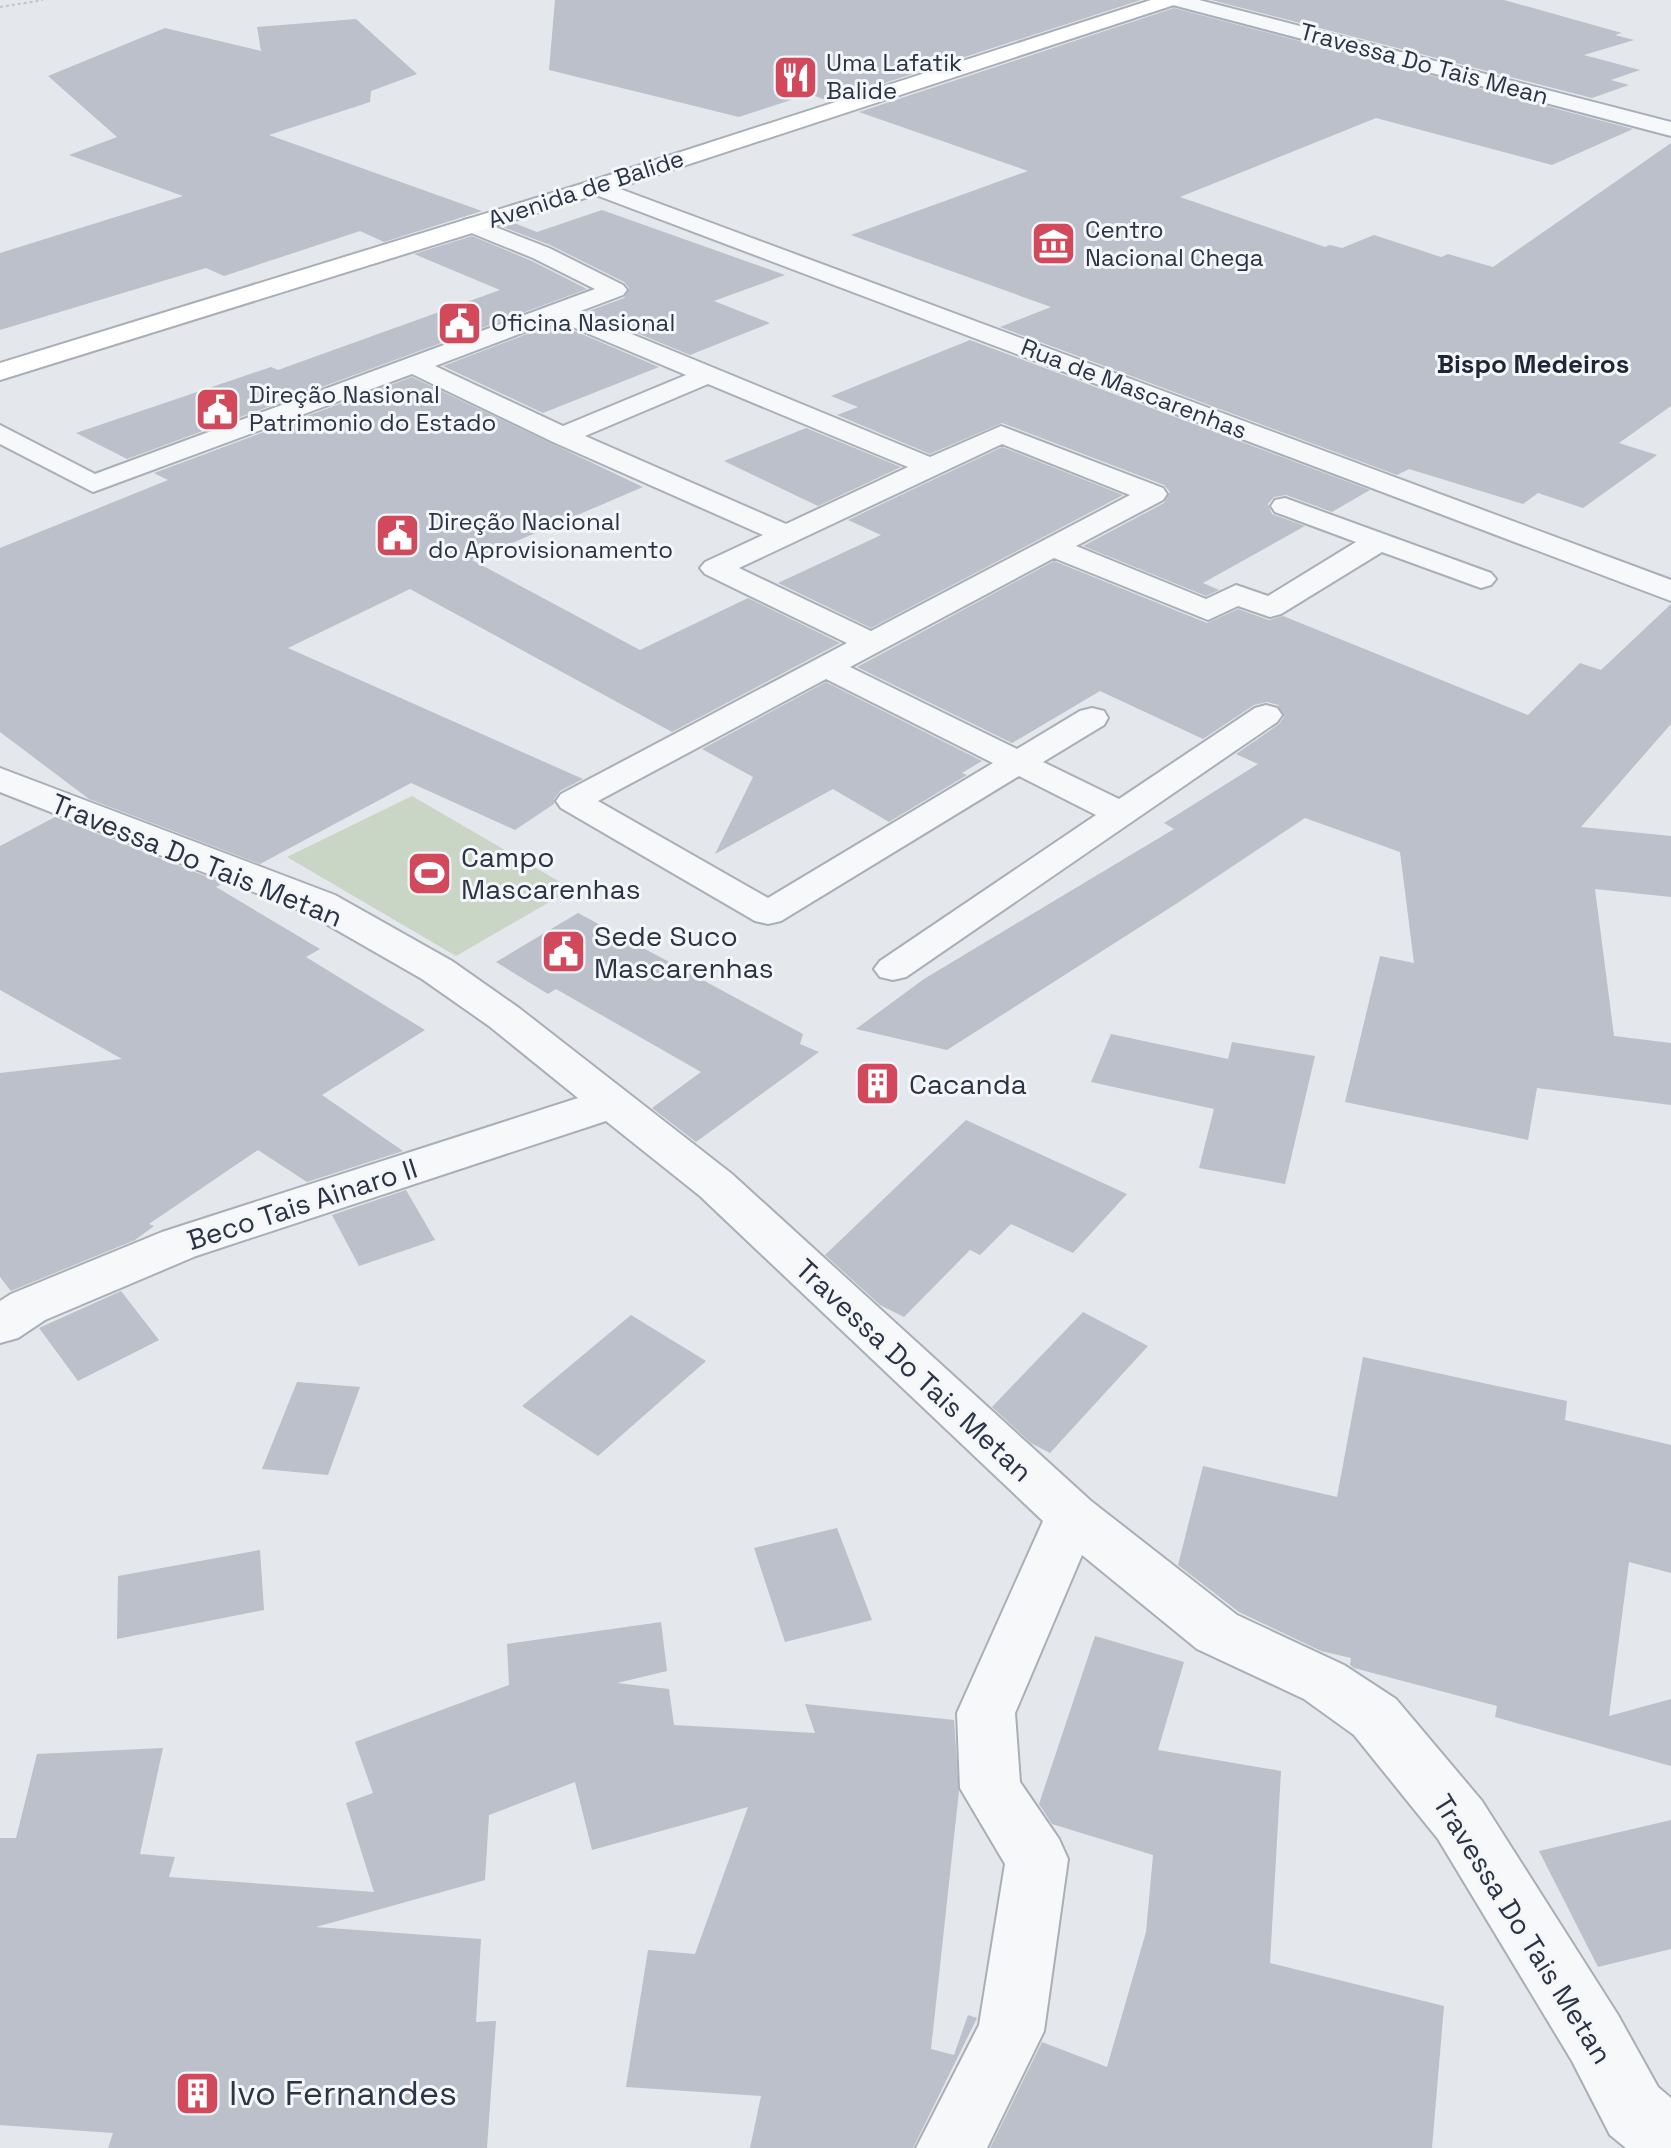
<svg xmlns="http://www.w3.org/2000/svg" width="1671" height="2148" font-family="'Space Grotesk',sans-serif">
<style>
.green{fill:#c9d6c5}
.building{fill:#bbc0ca}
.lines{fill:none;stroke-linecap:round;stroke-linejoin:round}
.service-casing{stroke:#a9aeb7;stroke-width:4}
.minor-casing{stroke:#a9aeb7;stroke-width:4}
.secondary-casing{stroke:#a9aeb7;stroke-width:4}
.path{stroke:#c2c5cb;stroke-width:2;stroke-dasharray:3 3;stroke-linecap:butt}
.service{fill:#f7f8fa;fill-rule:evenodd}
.minor{fill:#f7f8fa;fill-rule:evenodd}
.secondary{fill:#fff;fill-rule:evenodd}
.labels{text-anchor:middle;stroke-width:6;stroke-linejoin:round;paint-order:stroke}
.far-poi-label{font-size:24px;fill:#2b3445;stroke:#f4f6f9;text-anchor:start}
.far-street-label{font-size:24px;fill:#2b3445;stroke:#f4f6f9}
.far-neighbourhood-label{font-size:26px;font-weight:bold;fill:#1d2536;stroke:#f4f6f9}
.poi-label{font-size:28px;fill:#2b3445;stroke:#f4f6f9;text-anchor:start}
.street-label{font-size:28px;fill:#2b3445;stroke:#f4f6f9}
.near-poi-label{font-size:34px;fill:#2b3445;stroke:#f4f6f9;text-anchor:start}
</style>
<rect width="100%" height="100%" fill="#e4e7ec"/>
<polygon class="green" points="412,796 572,889 456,956 287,857"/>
<g class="building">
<polygon points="555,0 1141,0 829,101 809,94 739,117 549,70"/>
<polygon points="1211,0 1504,0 1622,33 1615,35 1634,40 1584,55 1640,70 1611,80 1629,85 1592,98"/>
<polygon points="1174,8 1633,129 1552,165 1376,118 1180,197 1325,247 1330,245 1342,248 1374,235 1441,257 1448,254 1493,267 1671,143 1671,406 1619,443 1657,455 1583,508 1538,493 1523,504 1409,469 1397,475 1000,327 1051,307 851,235 1028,171 859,112"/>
<polygon points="356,19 417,74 371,91 370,102 269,135 482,211 384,242 360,231 224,276 206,268 0,330 0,253 183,196 69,155 117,137 48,76 165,28 261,51 257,27"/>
<polygon points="602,210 785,275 714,301 770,323 690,355 586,312 624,298 629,288 624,282 550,245 503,227 514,223 537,232"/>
<polygon points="472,236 532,261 587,289 127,459 76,433 271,367 278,370 500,290 414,254"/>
<polygon points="556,323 659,367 543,413 443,366"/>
<polygon points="970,340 1370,490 1332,512 1286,495 1274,497 1268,504 1272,514 1305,526 1203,583 1219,590 1206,596 1083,546 1164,503 1170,492 1164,485 1002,423 930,454 837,415 858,407 831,396"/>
<polygon points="412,377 643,487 472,560 640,650 748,598 840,643 672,732 410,589 288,648 583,779 560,791 554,799 554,804 515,830 411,783 260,864 89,799 0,732 0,548 168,480 154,473"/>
<polygon points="806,428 901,467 818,506 724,461"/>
<polygon points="1002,447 1123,495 871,628 778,583 881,535 848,520"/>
<polygon points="1054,561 1207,623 1238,609 1269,620 1283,616 1528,715 1580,663 1601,670 1671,604 1671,724 1581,827 1671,836 1671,897 1595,889 1614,1036 1671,1043 1671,1105 1537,1088 1528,1140 1345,1102 1380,956 1414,963 1400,852 1305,818 1179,902 947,1050 856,1029 924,979 1174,829 1164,823 1258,764 1236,754 1279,724 1284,717 1278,705 1267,702 1254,705 1203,739 1100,691 1012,743 857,667"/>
<polygon points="826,682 982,761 962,773 967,775 889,822 833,789 715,854 753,777 702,749"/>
<polygon points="55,817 223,883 216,887 320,949 306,957 425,1030 322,1095 403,1151 307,1182 258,1150 149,1224 154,1226 135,1240 11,1291 0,1277 0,1073 122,1059 0,990 0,846"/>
<polygon points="578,913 803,1034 800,1044 819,1052 696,1142 652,1108 701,1072 556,989 548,994 496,962"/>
<polygon points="1111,1034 1228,1059 1232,1042 1315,1056 1285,1184 1199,1168 1214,1109 1091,1082"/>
<polygon points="966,1120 1127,1194 1073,1253 1011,1224 980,1255 970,1250 904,1317 880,1305 825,1255"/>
<polygon points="406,1190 435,1240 359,1266 332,1215"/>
<polygon points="121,1291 159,1340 78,1381 39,1328"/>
<polygon points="1083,1312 1148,1346 1050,1453 1031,1443 992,1407"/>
<polygon points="631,1315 706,1361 598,1456 522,1406"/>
<polygon points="1363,1357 1567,1401 1565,1420 1671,1445 1671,1573 1629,1562 1609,1716 1671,1699 1671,1766 1495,1717 1497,1706 1354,1668 1350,1665 1351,1658 1321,1651 1239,1612 1178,1565 1203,1466 1337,1497"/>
<polygon points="297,1382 360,1387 328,1475 262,1469"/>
<polygon points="837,1528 872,1620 785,1642 754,1548"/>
<polygon points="260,1550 264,1610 117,1639 118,1576"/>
<polygon points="661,1622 667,1671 617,1683 669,1689 674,1725 815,1733 805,1704 954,1720 959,1791 931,2049 954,2055 968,2015 977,2018 913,2148 750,2148 761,2096 626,2087 648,1950 695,1954 748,1807 592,1850 575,1782 489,1815 485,1880 316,1927 481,1939 476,2022 496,2021 487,2148 108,2148 113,2133 0,2125 0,1838 16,1838 37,1754 163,1748 140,1854 175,1857 169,1877 374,1892 346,1803 373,1793 355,1742 509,1685 507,1644"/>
<polygon points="1095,1636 1184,1662 1158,1750 1281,1771 1270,1963 1444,2006 1432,2148 990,2148 1042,2042 1107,2067 1146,1932 1153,1855 1052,1824 1039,1804"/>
<polygon points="1671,1820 1671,1949 1598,1967 1539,1851"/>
</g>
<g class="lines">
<defs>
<path id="service" d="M472,218l77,30 74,37 4,5 -4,5 -45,17 352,145 71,-31 162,62 4,6 -4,6 -87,46 130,53 30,-14 32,11 88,-54 -81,-30 -4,-6 4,-6 10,-2 206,75 5,6 -5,6 -10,3 -99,-36 -101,62 -11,3 -32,-11 -30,14 -154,-62 -204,109 167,82 63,-38 12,-3 12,3 4,7 -4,7 -61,37 76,37 136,-91 11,-3 11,3 5,7 -5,7 -371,255 -13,3 -13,-3 -6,-8 6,-8 216,-146 -77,-39 -238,145 -13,3 -13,-3 -194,-113 -5,-7 5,-7 286,-151 -142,-69 -5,-6 5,-6 58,-27 -210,-93 -141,-68 -319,118 -93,-48v-19l95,49 500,-185 -62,-31 -69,-28 -3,-5 3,-5zM556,320l130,55 -123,51 -128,-60zM708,384l200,83 -122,57 -201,-88zM1002,444l128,51 -259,136 -132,-63zM826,679l167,84 -225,135 -170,-97z"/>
<g id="minor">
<polygon points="1166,0 1199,0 1671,122 1671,136 1169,4"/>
<polygon points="596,180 1671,580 1671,601 588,192 584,187 588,182"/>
<polygon points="0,768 335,895 452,961 519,1008 732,1174 1091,1501 1237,1615 1344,1665 1396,1699 1482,1801 1618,2015 1658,2087 1671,2098 1671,2148 1626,2148 1610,2135 1572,2061 1438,1839 1354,1735 1304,1699 1197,1649 1082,1555 1015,1713 1020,1782 1059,1839 1068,1859 1044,2031 987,2148 916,2148 979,2025 1005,1864 960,1788 957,1713 1043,1521 700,1196 606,1121 196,1256 45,1320 18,1338 0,1343 0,1301 11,1294 162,1232 578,1098 489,1026 422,979 307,913 0,792"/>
</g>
<polygon id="secondary" points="1151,0 1180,0 1177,4 604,192 0,380 0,363 588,182"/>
</defs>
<use href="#service" class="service-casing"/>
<use href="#minor" class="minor-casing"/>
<use href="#secondary" class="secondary-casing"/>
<polyline class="path" points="0,7 43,0"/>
<use href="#service" class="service"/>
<use href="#minor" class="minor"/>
<use href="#secondary" class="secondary"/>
</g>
<defs>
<symbol id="restaurant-square" viewBox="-11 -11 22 22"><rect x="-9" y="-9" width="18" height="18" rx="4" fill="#d1495b" stroke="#f4f6f9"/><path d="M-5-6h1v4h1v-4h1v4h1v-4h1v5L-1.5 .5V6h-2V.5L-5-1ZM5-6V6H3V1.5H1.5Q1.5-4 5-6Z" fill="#fff"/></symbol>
<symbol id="museum-square" viewBox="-11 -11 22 22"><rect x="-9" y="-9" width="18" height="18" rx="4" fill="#d1495b" stroke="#f4f6f9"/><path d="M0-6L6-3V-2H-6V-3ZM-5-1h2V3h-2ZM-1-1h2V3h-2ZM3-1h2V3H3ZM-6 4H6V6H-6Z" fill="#fff"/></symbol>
<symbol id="civic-square" viewBox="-11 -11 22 22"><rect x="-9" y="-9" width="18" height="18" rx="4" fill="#d1495b" stroke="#f4f6f9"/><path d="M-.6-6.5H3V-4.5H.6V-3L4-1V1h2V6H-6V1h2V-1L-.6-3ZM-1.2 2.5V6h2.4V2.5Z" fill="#fff"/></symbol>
<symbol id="stadium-square" viewBox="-11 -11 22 22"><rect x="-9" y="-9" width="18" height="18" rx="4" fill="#d1495b" stroke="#f4f6f9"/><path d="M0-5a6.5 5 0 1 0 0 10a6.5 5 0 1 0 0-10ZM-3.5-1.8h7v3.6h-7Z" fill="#fff"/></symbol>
<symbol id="building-square" viewBox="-11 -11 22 22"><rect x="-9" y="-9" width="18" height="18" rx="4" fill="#d1495b" stroke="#f4f6f9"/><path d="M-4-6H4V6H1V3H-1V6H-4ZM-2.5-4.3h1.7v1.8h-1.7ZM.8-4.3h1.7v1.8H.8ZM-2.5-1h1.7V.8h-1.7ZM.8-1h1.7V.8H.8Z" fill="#fff"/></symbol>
</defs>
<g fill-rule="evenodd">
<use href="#restaurant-square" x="770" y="52" width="51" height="51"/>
<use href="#museum-square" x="1028" y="218" width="51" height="51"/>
<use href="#civic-square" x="434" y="298" width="51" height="51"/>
<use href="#civic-square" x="192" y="384" width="51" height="51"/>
<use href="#civic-square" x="372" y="510" width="51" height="51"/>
<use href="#stadium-square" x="404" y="848" width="51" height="51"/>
<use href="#civic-square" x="538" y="926" width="51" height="51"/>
<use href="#building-square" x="852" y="1058" width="51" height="51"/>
<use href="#building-square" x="172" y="2068" width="51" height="51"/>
</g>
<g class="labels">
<g class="far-poi-label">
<text x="826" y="71">Uma Lafatik<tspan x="826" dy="28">Balide</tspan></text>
<text x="1085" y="238">Centro<tspan x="1085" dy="28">Nacional Chega</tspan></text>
<text x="491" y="331">Oficina Nasional</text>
<text x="249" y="403">Direção Nasional<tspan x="249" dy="28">Patrimonio do Estado</tspan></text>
<text x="428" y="530">Direção Nacional<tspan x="428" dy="28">do Aprovisionamento</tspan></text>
</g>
<g class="far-street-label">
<text transform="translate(1424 64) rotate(15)" y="8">Travessa Do Tais Mean</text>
<text transform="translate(586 189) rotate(-18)" y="8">Avenida de Balide</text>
<text transform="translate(1134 389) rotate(21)" y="8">Rua de Mascarenhas</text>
</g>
<g class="far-neighbourhood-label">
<text x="1533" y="373">Bispo Medeiros</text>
</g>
<g class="poi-label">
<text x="461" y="867">Campo<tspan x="461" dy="32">Mascarenhas</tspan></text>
<text x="594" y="946">Sede Suco<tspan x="594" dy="32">Mascarenhas</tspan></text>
<text x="909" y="1094">Cacanda</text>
</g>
<g class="street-label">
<text transform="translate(197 860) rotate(22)" y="10">Travessa Do Tais Metan</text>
<text transform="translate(302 1204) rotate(-18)" y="10">Beco Tais Ainaro II</text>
<text transform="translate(914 1370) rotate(43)" y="10">Travessa Do Tais Metan</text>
<text transform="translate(1523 1929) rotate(58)" y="10">Travessa Do Tais Metan</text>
</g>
<g class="near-poi-label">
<text x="229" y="2105">Ivo Fernandes</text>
</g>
</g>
</svg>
